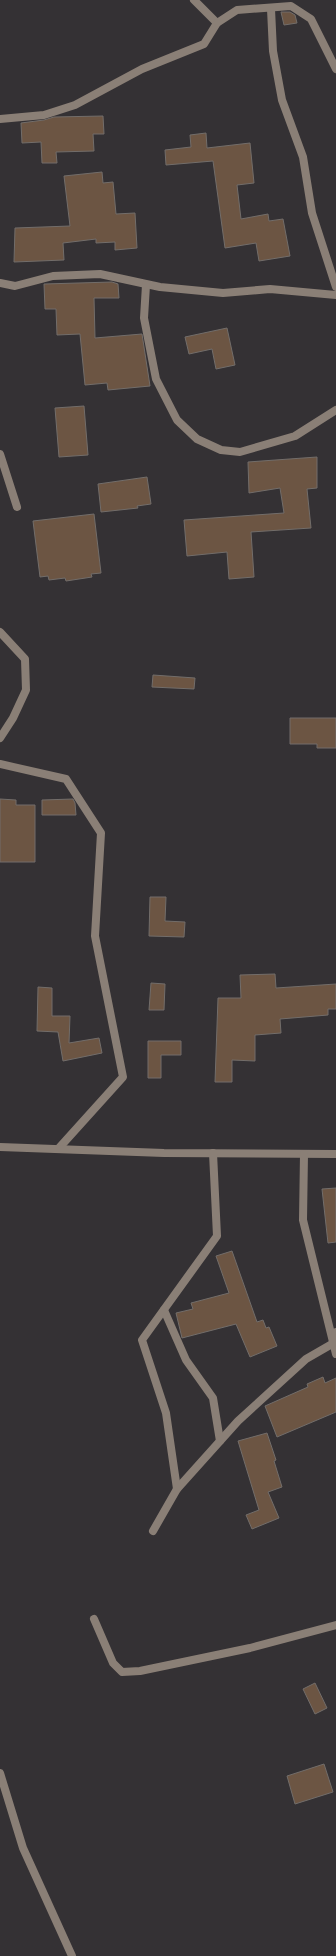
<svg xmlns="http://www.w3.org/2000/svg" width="336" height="1956" font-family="'Titillium Web',sans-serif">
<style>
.building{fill:#6c5543;stroke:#726d6a}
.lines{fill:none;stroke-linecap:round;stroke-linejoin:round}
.street{stroke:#8a7f76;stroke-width:8}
</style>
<rect width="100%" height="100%" fill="#343134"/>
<g class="building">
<polygon points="281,12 290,12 295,15 297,23 284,25"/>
<polygon points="103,116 104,134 93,134 94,151 56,152 57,163 42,163 41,142 22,143 21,123 44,120 54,117"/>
<polygon points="206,133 207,148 250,143 254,183 237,185 241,219 268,214 269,221 283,219 290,256 259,261 256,243 225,248 213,161 166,165 165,150 191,147 190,135"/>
<polygon points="102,172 103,183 113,182 116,214 135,213 137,248 115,250 115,242 96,243 96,239 63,243 64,260 14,262 15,228 70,226 64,176"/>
<polygon points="112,282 118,284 119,298 94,298 95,338 142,334 150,386 108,390 107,383 85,385 80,334 57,335 56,309 45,309 44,284"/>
<polygon points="227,328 235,365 216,369 212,349 189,354 185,337"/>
<polygon points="84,406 88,455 59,457 55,408"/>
<polygon points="317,457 317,488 307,489 311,528 251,532 254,577 229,579 227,552 187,556 184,520 284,513 280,488 249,493 248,462"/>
<polygon points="147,477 151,504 137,506 138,508 101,512 98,484"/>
<polygon points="94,514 101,573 91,574 92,577 66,581 65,578 49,580 48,576 40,577 33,521"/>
<polygon points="153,675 195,678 194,689 152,687"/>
<polygon points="290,718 336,718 336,748 317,748 317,744 290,744"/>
<polygon points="0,799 16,800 16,805 35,805 35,862 0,862"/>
<polygon points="73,799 75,803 76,815 42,815 42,800"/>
<polygon points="150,897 166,897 165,921 185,922 184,937 149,936"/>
<polygon points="275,974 276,988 336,984 336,1009 328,1009 328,1015 280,1019 281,1033 255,1035 255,1061 232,1060 232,1082 215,1082 218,998 241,998 240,975"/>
<polygon points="151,983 165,984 164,1010 149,1010"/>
<polygon points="38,987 52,988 52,1016 70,1016 69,1043 99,1038 102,1053 63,1061 58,1032 37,1031"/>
<polygon points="148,1041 181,1041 181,1055 161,1055 161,1078 148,1078"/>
<polygon points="336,1188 336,1242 328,1243 322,1189"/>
<polygon points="232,1251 257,1322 263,1320 266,1328 269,1327 277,1346 250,1357 236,1324 182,1338 176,1313 193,1309 191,1303 229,1293 216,1256"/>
<polygon points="323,1377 325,1383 336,1378 336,1412 277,1437 265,1406 308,1387 307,1384"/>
<polygon points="267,1433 276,1460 274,1461 282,1487 268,1492 279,1518 252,1529 246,1515 259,1510 238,1441"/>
<polygon points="315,1683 327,1708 315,1714 303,1689"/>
<polygon points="324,1764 333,1792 295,1804 287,1776"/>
</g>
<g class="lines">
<g class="street">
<polyline points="194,0 217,23"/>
<polyline points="271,9 273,51 282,100 303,157 312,213 336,287"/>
<polyline points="0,119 44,115 75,105 142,69 204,44 217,23 237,10 291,6 311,19 336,69"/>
<polyline points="0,283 15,286 53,276 100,274 160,287 223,293 270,289 336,295"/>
<polyline points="146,285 144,318 156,379 177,420 197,439 221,450 240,452 295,436 336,410"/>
<polyline points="0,454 17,507"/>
<polyline points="0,632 25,659 26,690 13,718 0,738"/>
<polyline points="0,764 66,779 101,833 95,936 123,1077 59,1148"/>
<polyline points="0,1147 164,1153 336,1154"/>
<polyline points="304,1154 303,1220 336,1354"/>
<polyline points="164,1310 186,1360 213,1398 220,1441"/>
<polyline points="177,1489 238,1421 306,1359 332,1344 336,1332"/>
<polyline points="153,1531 177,1489 166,1413 142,1340 217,1236 213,1153"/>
<polyline points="94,1619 113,1663 122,1672 140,1671 250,1648 336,1625"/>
<polyline points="0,1773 23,1848 72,1956"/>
</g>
</g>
</svg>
